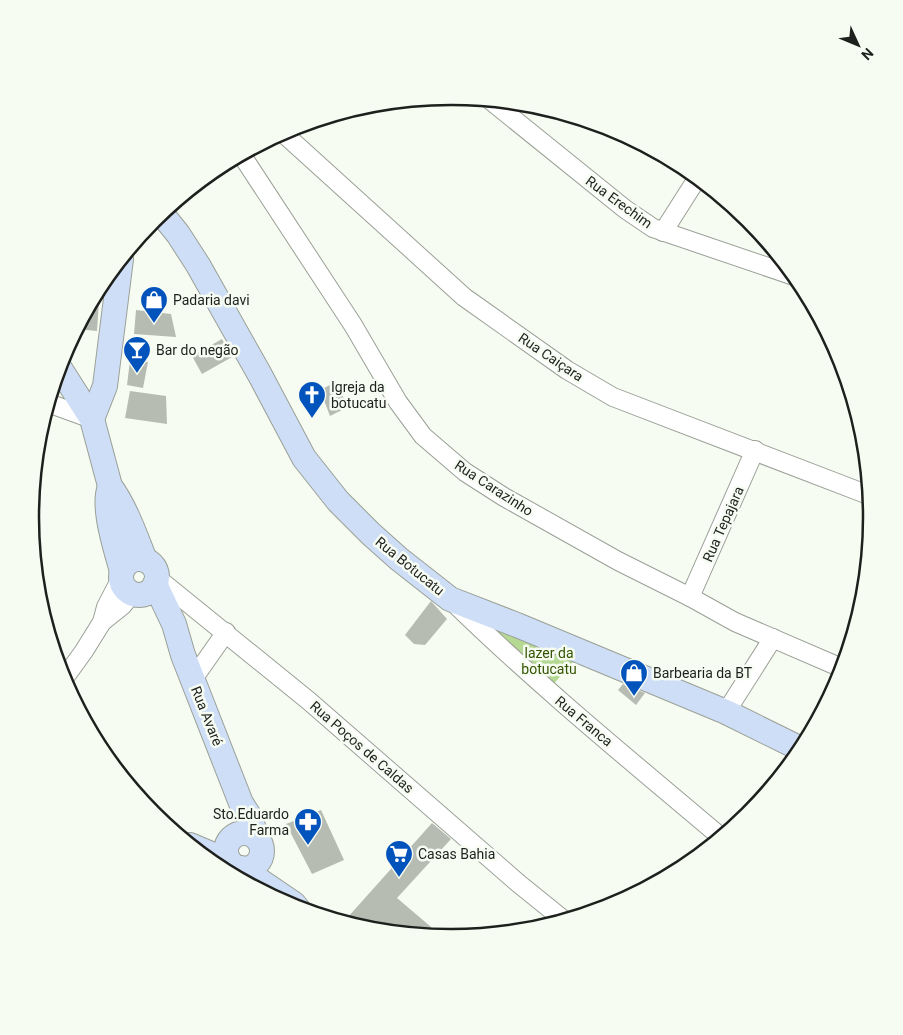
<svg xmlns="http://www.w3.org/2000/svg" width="903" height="1035" font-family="Roboto,sans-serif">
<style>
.green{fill:#b5d893}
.building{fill:#b7bcb3}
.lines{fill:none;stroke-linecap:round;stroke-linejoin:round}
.street-casing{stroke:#9ba097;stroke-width:20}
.secondary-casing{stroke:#9ba097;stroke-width:26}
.street{stroke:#fff;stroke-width:18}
.secondary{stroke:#cedef6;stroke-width:24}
.labels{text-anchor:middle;stroke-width:5;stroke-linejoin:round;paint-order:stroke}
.street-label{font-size:14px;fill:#1e201d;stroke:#f6fcf2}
.poi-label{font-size:14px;fill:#1e201d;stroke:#f6fcf2;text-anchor:start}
.park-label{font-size:14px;fill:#355401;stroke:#f6fcf2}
.rim{fill:none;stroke:#1e201d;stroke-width:2.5}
</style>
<rect width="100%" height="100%" fill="#f6fcf2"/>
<polygon class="green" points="470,606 580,654 551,687"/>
<g class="building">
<polygon points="100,286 97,331 77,329 90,304"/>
<polygon points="136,310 171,314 176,337 134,334"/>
<polygon points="222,339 232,357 202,374 192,356"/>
<polygon points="130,360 148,362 143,388 127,385"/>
<polygon points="336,382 348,407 330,416 320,390"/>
<polygon points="130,391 166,396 167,424 125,418"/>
<polygon points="431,601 447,619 425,645 414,644 405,635"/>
<polygon points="623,684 645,693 636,705 618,690"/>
<polygon points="321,810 344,860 312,874 286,824"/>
<polygon points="432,823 451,839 397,898 444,938 369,931 348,917"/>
</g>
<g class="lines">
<defs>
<g id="street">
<polyline points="490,100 625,209 653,228 797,277"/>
<polyline points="282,132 464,297 567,370 613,397 871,496"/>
<polyline points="241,154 353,325 398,402 423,436 465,472 504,497 618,561 690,597 735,622 844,669"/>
<polyline points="663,232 698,177"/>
<polyline points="48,403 92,419"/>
<polyline points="156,577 309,701 518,883 565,921"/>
<polyline points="690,597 755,450"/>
<path d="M454,603c85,83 177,158 268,235"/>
<polyline points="102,622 122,606 132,594"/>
<polyline points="193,679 226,632"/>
<polyline points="63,680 84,651 102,622 106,607 121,578"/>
<polyline points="726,712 773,638"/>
</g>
<g id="secondary">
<polyline points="161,213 178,234 198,265 260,375 304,458 338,501 371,534 399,559 450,599 517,625 726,712 803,750"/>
<path d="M59,367l33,52 18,67c16,22 25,49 35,74"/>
<polyline points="92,419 105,386 121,259"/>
<path d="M109,490c-6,19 7,61 13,81"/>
<circle cx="139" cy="577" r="18"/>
<polyline points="155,584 174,624 183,655 241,803 250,817 257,838"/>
<circle cx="244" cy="851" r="18"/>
<polyline points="190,845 230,862"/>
<polyline points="241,868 294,904 298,909"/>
</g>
</defs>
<use href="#street" class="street-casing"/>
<use href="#secondary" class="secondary-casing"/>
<use href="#street" class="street"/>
<use href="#secondary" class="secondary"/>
</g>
<defs>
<symbol id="shop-pin" viewBox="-11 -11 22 30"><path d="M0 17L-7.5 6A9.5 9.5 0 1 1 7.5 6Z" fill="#0353bd" stroke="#f6fcf2"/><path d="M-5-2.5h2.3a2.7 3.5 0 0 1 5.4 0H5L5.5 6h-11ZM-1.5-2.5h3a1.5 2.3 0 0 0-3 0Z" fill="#fff"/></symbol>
<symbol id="bar-pin" viewBox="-11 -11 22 30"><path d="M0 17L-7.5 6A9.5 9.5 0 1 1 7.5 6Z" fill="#0353bd" stroke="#f6fcf2"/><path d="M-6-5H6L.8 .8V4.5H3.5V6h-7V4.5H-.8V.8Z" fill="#fff"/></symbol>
<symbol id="church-pin" viewBox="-11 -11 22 30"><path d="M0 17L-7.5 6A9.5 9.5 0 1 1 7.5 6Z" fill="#0353bd" stroke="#f6fcf2"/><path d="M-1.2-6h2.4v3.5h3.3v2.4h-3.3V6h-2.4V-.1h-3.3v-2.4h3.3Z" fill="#fff"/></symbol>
<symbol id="pharmacy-pin" viewBox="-11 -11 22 30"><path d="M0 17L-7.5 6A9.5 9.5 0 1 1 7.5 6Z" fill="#0353bd" stroke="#f6fcf2"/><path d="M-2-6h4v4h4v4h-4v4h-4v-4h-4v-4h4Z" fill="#fff"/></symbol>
<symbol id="supermarket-pin" viewBox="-11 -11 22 30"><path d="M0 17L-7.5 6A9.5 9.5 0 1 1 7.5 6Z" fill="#0353bd" stroke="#f6fcf2"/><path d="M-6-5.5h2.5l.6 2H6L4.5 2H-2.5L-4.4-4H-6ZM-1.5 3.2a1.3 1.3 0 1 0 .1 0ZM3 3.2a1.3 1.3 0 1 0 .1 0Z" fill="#fff"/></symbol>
</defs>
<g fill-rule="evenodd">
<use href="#shop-pin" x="138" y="284" width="32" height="43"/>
<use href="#bar-pin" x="121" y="334" width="32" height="43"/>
<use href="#church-pin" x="296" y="379" width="32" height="43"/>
<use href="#shop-pin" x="618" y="657" width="32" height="43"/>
<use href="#pharmacy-pin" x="292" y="806" width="32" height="43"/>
<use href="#supermarket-pin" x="383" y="838" width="32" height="43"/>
</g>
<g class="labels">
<g class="street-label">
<text transform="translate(619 202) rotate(36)" y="5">Rua Erechim</text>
<text transform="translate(551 357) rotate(34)" y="5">Rua Caiçara</text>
<text transform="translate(494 488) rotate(33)" y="5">Rua Carazinho</text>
<text transform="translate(723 524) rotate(-66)" y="5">Rua Tepajara</text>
<text transform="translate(410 566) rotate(39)" y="5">Rua Botucatu</text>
<text transform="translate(207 716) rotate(68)" y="5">Rua Avaré</text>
<text transform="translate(584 721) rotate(40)" y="5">Rua Franca</text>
<text transform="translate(362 747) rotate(41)" y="5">Rua Poços de Caldas</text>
</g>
<g class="poi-label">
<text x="173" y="305">Padaria davi</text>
<text x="156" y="355">Bar do negão</text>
<text x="331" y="392">Igreja da<tspan x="331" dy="16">botucatu</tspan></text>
<text x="653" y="678">Barbearia da BT</text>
<text x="289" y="819" text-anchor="end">Sto.Eduardo<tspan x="289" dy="16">Farma</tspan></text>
<text x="418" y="859">Casas Bahia</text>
</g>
<g class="park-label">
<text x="549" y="658">lazer da<tspan x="549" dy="16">botucatu</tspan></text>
</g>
</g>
<path d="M0 0H903V1035H0ZM39 517a412 412 0 1 1 824 0a412 412 0 1 1-824 0Z" fill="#f6fcf2" fill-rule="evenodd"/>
<path class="rim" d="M39 517a412 412 0 1 1 824 0a412 412 0 1 1-824 0Z"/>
<g transform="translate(858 45) rotate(134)" stroke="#f6fcf2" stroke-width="4" paint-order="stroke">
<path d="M0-4L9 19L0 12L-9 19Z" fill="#1e201d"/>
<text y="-8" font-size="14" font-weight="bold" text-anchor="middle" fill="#1e201d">N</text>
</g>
</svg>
